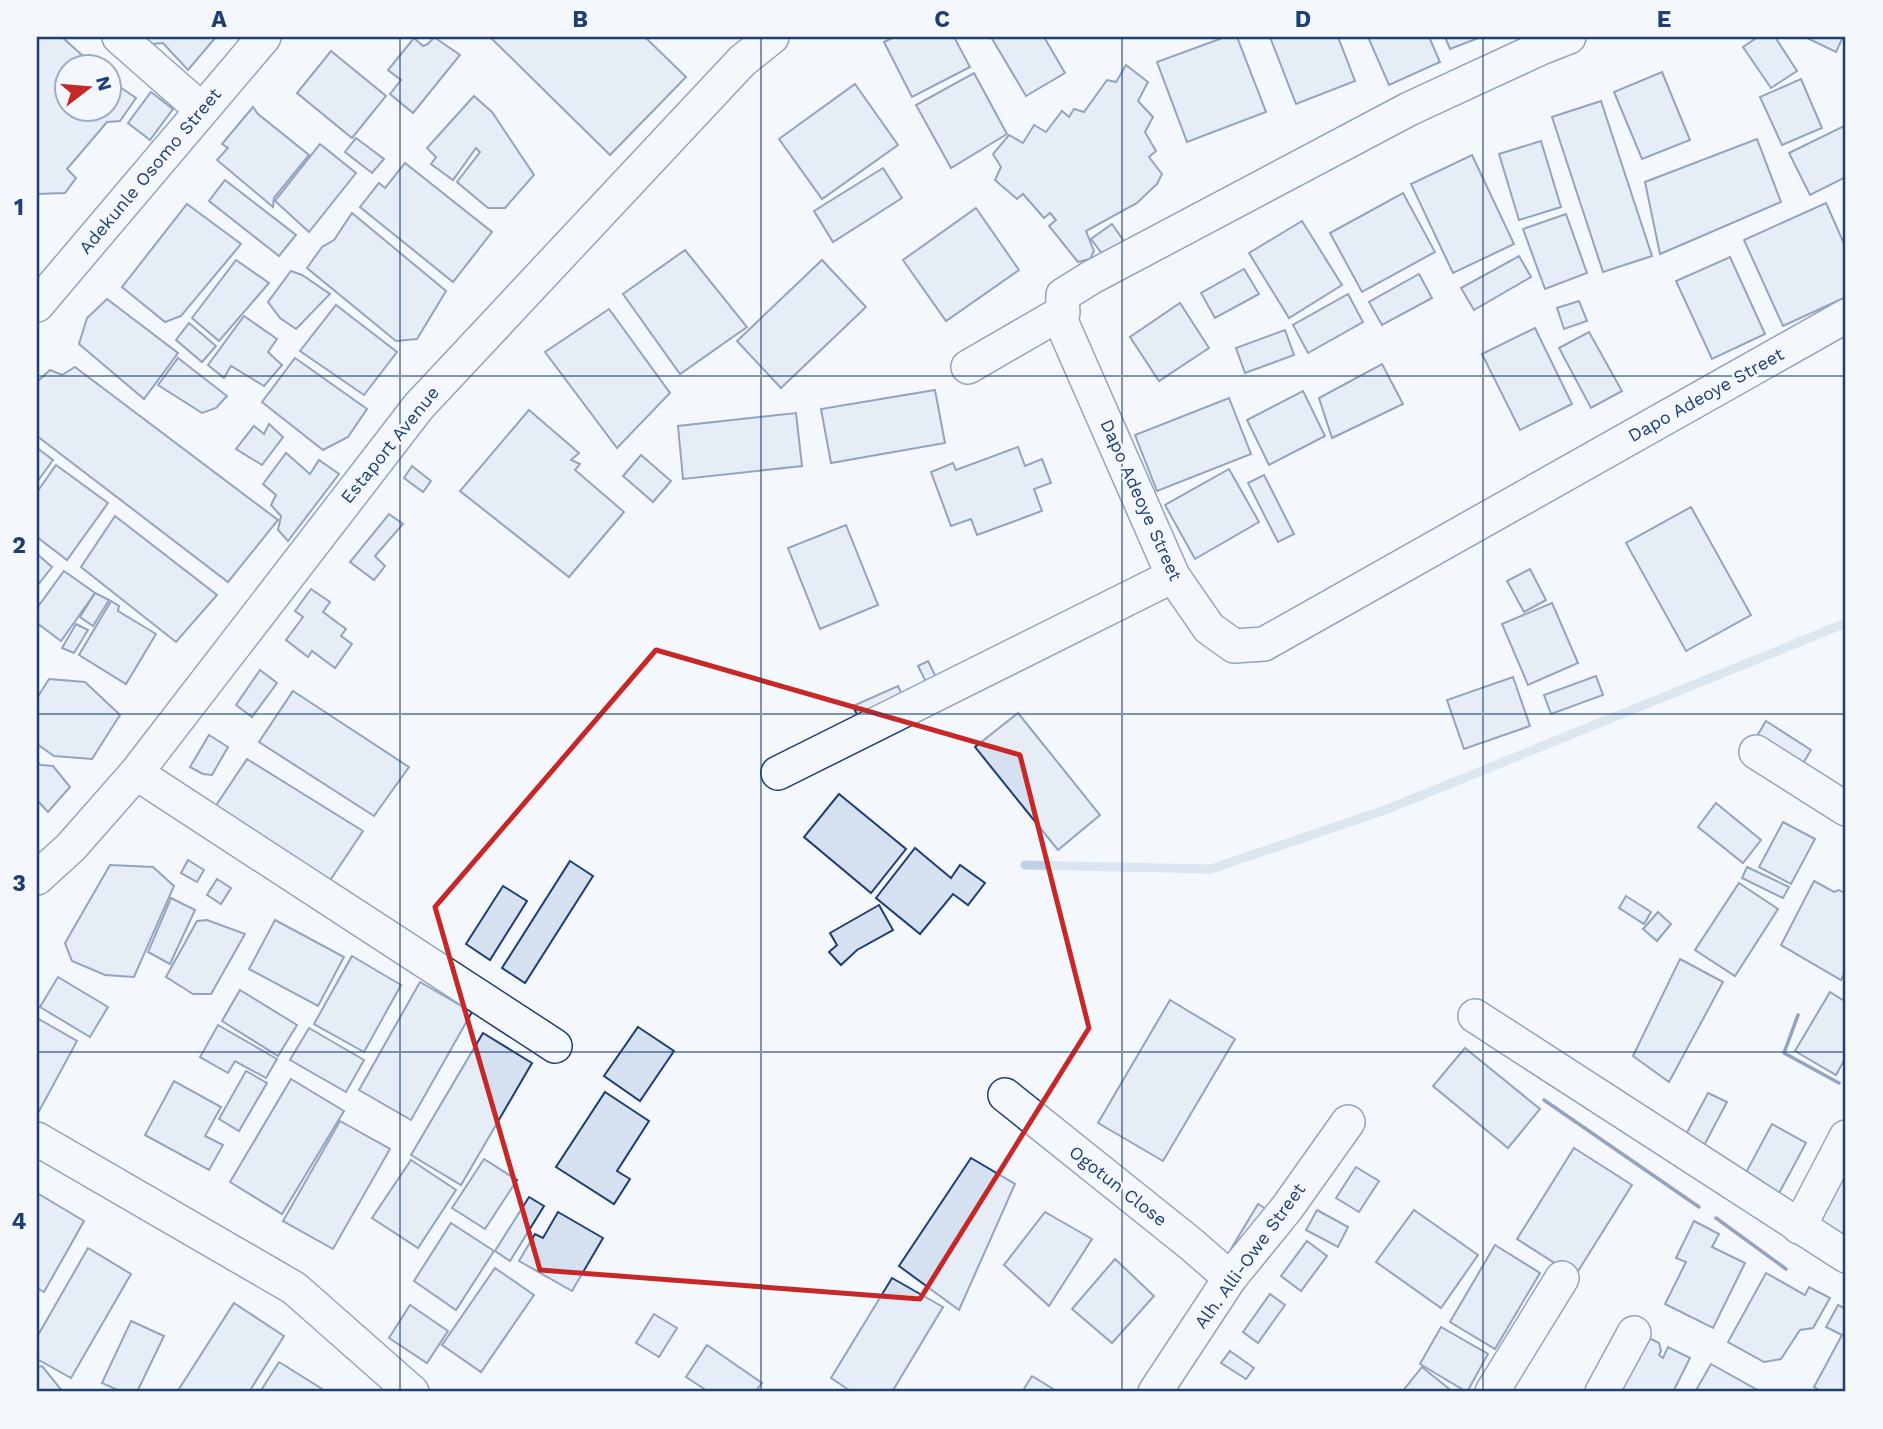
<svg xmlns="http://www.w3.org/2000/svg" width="1883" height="1429" font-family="'Work Sans',sans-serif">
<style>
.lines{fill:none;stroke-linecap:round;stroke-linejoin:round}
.stream{stroke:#bed0e5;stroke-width:9}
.building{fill:#d5e0f0;stroke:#1d3f73;stroke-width:2}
.minor-casing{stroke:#1d3f73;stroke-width:36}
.minor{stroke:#f4f7fb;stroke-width:33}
.wall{stroke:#1d3f73;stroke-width:3.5}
.marked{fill:none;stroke:#c62828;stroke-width:5;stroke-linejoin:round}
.grid{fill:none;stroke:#1d3f73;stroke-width:2;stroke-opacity:0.55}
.labels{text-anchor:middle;stroke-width:5;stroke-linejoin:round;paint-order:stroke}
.street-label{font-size:18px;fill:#1d3f73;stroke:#f4f7fb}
.neatline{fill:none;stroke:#1d3f73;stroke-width:2.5}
.grid-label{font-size:23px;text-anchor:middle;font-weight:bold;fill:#1d3f73}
</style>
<rect width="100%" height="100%" fill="#f4f7fb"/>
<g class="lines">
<polyline class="stream" points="1025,865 1211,869 1385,810 1846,623"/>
</g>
<g class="building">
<polygon points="37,37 62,37 94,66 66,66 66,108 108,108 108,79 136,98 120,121 107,122 67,169 76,178 65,193 37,194"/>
<polygon points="145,37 216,37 188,70 163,43 152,44"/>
<polygon points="434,37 460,55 413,113 390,94 401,80 388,70 414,38 423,46 428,44"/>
<polygon points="490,37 645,37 686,77 610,155"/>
<polygon points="894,37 954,37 970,67 912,97 884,42"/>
<polygon points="991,37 1044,37 1065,73 1026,96"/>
<polygon points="1225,37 1237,37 1266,112 1187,142 1157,62"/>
<polygon points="1270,37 1338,37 1355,81 1296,104"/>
<polygon points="1368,37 1429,37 1440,62 1389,85"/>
<polygon points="1445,37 1481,37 1450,49"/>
<polygon points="1758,37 1775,37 1797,71 1771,88 1743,47"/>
<polygon points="1805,37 1843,37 1836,52"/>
<polygon points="331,51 386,96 352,138 297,93"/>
<polygon points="1126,65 1148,82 1138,101 1153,117 1145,132 1156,151 1149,157 1162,174 1157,184 1137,203 1086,231 1094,251 1090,259 1078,262 1049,226 1056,220 1050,213 1044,218 1023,194 1017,199 995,180 1001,167 993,154 1009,135 1023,143 1034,125 1046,132 1062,111 1069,117 1074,109 1084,112 1107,80 1116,82"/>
<polygon points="1662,72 1690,140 1642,159 1614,92"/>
<polygon points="974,73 1007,134 951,168 916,105"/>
<polygon points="1801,79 1822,128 1782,145 1760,97"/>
<polygon points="855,84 898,145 822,199 779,139"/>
<polygon points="151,92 173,109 150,140 128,123"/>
<polygon points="474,96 492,112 534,175 505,208 488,208 457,182 480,152 476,148 453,180 431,164 436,157 427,148"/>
<polygon points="1601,101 1652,256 1603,272 1552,117"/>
<polygon points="253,107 258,114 309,155 274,198 273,207 217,160 228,148 222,144"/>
<polygon points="1846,125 1846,177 1810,195 1789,153"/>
<polygon points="356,138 384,159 372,173 345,152"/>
<polygon points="1757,139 1781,202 1660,254 1645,182"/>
<polygon points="1541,141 1561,207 1519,220 1499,154"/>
<polygon points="320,144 356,173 309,232 275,201"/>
<polygon points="1472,155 1514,244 1453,273 1411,184"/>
<polygon points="405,163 492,232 453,282 360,207 379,183 385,188"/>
<polygon points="883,168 902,198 833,242 814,211"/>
<polygon points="225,180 296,235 279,256 209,201"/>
<polygon points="1403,193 1435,252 1362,292 1330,233"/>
<polygon points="1826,203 1846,248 1846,297 1783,326 1744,240"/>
<polygon points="187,204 241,244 181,316 165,322 122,287"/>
<polygon points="976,208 1019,270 946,321 903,260"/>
<polygon points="352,213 446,291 417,339 396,341 307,268 322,247 334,240"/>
<polygon points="1566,214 1587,273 1545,289 1523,229"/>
<polygon points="1302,221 1342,285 1289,318 1249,253"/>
<polygon points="1112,224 1126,244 1106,259 1091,239"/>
<polygon points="685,250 747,327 680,374 623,294"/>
<polygon points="1519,256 1531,277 1474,310 1461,288"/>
<polygon points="1730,257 1765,334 1712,359 1676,281"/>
<polygon points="236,260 269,283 219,341 192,318"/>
<polygon points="822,260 866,307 781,388 737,341"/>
<polygon points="1244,269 1259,294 1215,318 1201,293"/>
<polygon points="291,271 302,275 330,294 296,329 280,318 268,302"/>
<polygon points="1419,274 1432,298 1382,325 1369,302"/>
<polygon points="1348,294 1363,322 1308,353 1293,325"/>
<polygon points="107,299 178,353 144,399 79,344 87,318"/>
<polygon points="1579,301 1587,321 1564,329 1557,308"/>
<polygon points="1180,303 1209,348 1159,381 1130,337"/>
<polygon points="336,305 397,352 364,395 300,351"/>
<polygon points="609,309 670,393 617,448 545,352"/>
<polygon points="244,316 277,339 268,352 282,365 264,386 231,366 224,378 208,365"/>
<polygon points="189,323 216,346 202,362 176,340"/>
<polygon points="1535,328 1572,404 1520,430 1482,354"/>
<polygon points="1285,330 1294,355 1245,373 1236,348"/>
<polygon points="1589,332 1622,391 1591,408 1559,348"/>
<polygon points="178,358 227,396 216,408 202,413 158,385"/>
<polygon points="295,358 367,409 348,437 323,450 262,402"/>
<polygon points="1382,364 1403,404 1332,438 1319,398"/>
<polygon points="75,367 278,520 228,582 37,436 37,382 50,370 62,375"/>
<polygon points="935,390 945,443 831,463 821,409"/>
<polygon points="1303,391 1325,436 1269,465 1247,420"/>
<polygon points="1229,398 1251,454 1157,491 1135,435"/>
<polygon points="529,410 579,453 571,460 580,464 575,470 624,512 569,577 460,491"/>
<polygon points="796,413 802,466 683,479 678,426"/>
<polygon points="269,424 283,437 262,465 236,449 254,426 264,434"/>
<polygon points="1018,447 1025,466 1042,459 1051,483 1034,489 1042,511 977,535 971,519 951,526 931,472 953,463 956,470"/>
<polygon points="37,448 53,460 37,482"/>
<polygon points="286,453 310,474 319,460 339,474 288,541 278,530 281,516 271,505 276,495 263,484"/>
<polygon points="641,455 671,481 653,502 623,476"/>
<polygon points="56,465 108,503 67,560 37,537 37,492"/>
<polygon points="412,466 431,481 423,492 404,478"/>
<polygon points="1229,469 1259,522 1195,559 1165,505"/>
<polygon points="1264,475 1294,534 1278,542 1248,483"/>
<polygon points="1691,507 1751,615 1686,651 1626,543"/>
<polygon points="389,514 403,524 375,556 385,566 374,580 350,562"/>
<polygon points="115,516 217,595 176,642 81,567"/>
<polygon points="846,525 878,605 820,629 788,548"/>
<polygon points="37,554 52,567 37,586"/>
<polygon points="1530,569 1546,600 1524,612 1507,581"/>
<polygon points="64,571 95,593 61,641 37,623 37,608"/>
<polygon points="311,589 330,602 323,612 346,629 341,636 352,644 335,668 312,651 308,657 286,640 303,617 295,611"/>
<polygon points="95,593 109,600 93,626 80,617"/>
<polygon points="111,601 119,606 118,611 156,634 126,684 79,655"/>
<polygon points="1552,603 1578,663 1528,685 1502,624"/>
<polygon points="76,624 88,630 74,653 62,648"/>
<polygon points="928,661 937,679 927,684 918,666"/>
<polygon points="260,670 277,683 252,717 236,705"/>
<polygon points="1596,676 1603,695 1551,714 1544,695"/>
<polygon points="1513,677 1530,726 1464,749 1447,700"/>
<polygon points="49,679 85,682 120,715 92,759 54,756 37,744 37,698"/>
<polygon points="898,686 904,699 859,719 853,706"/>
<polygon points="293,691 409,767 374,816 259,742"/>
<polygon points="1018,713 1100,815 1058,850 975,747"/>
<polygon points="1766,721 1811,750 1799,770 1754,741"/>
<polygon points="209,735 228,747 212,775 203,774 190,767"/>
<polygon points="247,759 363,831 329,882 213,810"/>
<polygon points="37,762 41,765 53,766 70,787 48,812 37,800"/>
<polygon points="839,794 906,849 871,893 804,837"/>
<polygon points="1716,803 1761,840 1743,863 1698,827"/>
<polygon points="1783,822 1815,839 1791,884 1759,867"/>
<polygon points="915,848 951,878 960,865 985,883 968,905 953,894 920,934 876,898"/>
<polygon points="188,860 204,870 197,882 181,873"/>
<polygon points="570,861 593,876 525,983 502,968"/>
<polygon points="110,865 153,867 174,886 134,977 105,975 72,961 65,943"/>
<polygon points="1747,867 1789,887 1783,898 1742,878"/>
<polygon points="217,879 231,888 221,904 207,895"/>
<polygon points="1814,881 1834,892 1839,890 1846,894 1846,970 1841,980 1781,945"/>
<polygon points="1739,883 1778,909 1735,976 1695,950"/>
<polygon points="503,886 527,901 490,960 466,944"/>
<polygon points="1626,896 1651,912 1644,924 1619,908"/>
<polygon points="171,898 195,910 170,964 148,952"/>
<polygon points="879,905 893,930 857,950 841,965 829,952 837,945 830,933"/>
<polygon points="1658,912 1671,924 1657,941 1643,929"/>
<polygon points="207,920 245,934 211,994 193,994 166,977 197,921"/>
<polygon points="275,920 344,957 318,1006 249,969"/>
<polygon points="352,956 401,985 364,1052 314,1024"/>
<polygon points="1680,959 1723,982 1669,1082 1633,1056"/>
<polygon points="58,977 108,1007 90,1037 40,1007"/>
<polygon points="420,982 472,1012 411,1120 359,1090"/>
<polygon points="240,990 297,1025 278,1056 222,1021"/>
<polygon points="1830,992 1846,1002 1846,1057 1836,1075 1795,1051"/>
<polygon points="1170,1000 1235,1039 1163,1161 1098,1123"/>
<polygon points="37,1018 77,1041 37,1115"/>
<polygon points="218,1025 277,1059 266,1078 235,1061 228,1073 200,1057"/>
<polygon points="638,1027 674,1051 640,1101 604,1076"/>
<polygon points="309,1028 364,1060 346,1092 290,1060"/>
<polygon points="483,1033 532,1063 461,1185 411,1155"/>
<polygon points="1465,1048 1540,1109 1508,1148 1433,1086"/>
<polygon points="246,1071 267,1083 239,1131 219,1119"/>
<polygon points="291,1079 344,1111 282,1214 230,1182"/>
<polygon points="174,1081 221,1107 205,1136 223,1145 209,1170 145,1135"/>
<polygon points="605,1092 649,1121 617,1171 630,1179 614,1204 556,1167"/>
<polygon points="1708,1093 1727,1102 1700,1153 1682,1142"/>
<polygon points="340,1121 390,1149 333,1249 283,1221"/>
<polygon points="1772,1124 1806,1143 1777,1197 1743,1178"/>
<polygon points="1574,1148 1632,1185 1575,1276 1517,1239"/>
<polygon points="971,1158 1015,1184 959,1310 899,1266"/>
<polygon points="484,1159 517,1180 485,1229 452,1208"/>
<polygon points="411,1160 456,1190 418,1248 372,1218"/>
<polygon points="1356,1167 1379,1181 1359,1212 1336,1198"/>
<polygon points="1846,1173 1846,1243 1815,1224"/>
<polygon points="37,1193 84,1221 44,1292 37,1288"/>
<polygon points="529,1197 544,1206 510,1261 495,1251"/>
<polygon points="1258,1204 1271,1212 1244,1257 1231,1249"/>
<polygon points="1317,1210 1348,1227 1338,1247 1306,1230"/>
<polygon points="1414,1210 1478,1255 1441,1308 1376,1262"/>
<polygon points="558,1212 603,1238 572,1291 519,1261 535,1234 543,1238"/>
<polygon points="1045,1212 1092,1239 1049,1306 1004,1265"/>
<polygon points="1694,1221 1719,1234 1712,1247 1745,1263 1713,1328 1665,1304 1686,1262 1676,1258"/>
<polygon points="451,1223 494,1251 456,1310 414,1281"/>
<polygon points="1307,1241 1327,1256 1301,1291 1281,1276"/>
<polygon points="1495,1245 1540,1273 1495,1349 1450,1322"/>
<polygon points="88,1248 131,1274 71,1378 37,1359 37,1337"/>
<polygon points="1115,1259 1154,1296 1112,1343 1072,1309"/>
<polygon points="495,1268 534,1295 481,1372 442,1345"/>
<polygon points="1766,1273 1805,1295 1809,1287 1830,1298 1813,1328 1800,1330 1781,1359 1764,1362 1728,1342"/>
<polygon points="892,1278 943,1307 892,1392 852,1392 831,1378"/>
<polygon points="1270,1294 1285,1305 1258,1343 1243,1332"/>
<polygon points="234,1303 284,1336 249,1392 177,1392"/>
<polygon points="410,1305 448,1331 427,1363 389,1338"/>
<polygon points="1838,1305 1846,1309 1846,1392 1823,1392 1814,1387 1842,1335 1826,1327"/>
<polygon points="654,1314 677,1328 659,1357 636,1343"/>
<polygon points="131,1321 164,1336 137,1392 122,1392 102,1383"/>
<polygon points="1441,1327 1488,1354 1467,1392 1420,1364"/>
<polygon points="1643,1335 1659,1343 1661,1351 1659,1355 1663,1358 1668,1347 1690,1358 1673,1392 1614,1392"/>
<polygon points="707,1345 762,1383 755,1392 709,1392 686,1377"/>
<polygon points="1230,1351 1254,1368 1246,1379 1221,1363"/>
<polygon points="279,1362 327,1392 260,1392"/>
<polygon points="1711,1364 1761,1392 1695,1392"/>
<polygon points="42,1366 63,1392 37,1392 37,1367"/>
<polygon points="1422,1367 1453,1392 1402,1392"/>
<polygon points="1032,1376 1058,1392 1022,1392"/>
</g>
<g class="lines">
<defs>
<g id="minor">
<polyline points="119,37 201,109"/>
<polyline points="1569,37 1541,48 1409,109 1092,277 1063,295 1062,323 1173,576 1209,628 1234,646 1264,644 1846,316"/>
<polyline points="37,305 264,37"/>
<polyline points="968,367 1063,312"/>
<polyline points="1756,752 1846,809"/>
<polyline points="136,773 555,1046"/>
<polyline points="778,773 1173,576"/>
<polyline points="37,878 71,847 136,773 419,406 742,61 772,37"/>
<polyline points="1475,1016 1846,1256"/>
<polyline points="1005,1095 1191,1244 1230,1278"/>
<polyline points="37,1139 294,1288 412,1392"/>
<polyline points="1799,1227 1846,1137"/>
<polyline points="1155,1392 1230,1278 1287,1208 1348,1122"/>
<polyline points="1492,1392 1562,1278"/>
<polyline points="1602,1392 1634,1333"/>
</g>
</defs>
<use href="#minor" class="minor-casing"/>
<use href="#minor" class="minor"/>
<g class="wall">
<polyline points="1798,1015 1784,1053 1839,1083"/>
<polyline points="1544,1100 1699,1207"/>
<polyline points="1716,1218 1786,1269"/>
</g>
</g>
<path d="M0 0H1883V1429H0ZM656,650l364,105 69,273 -169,271 -380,-29 -105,-363z" fill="#f4f7fb" fill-opacity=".55" fill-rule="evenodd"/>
<path class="marked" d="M656,650l364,105 69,273 -169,271 -380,-29 -105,-363z"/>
<path class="grid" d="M400,37v1355M761,37v1355M1122,37v1355M1483,37v1355M37,376h1809M37,714h1809M37,1052h1809"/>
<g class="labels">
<g class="street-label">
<text transform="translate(150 171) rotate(-50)" y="6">Adekunle Osomo Street</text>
<text transform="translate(1706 395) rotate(-29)" y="6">Dapo Adeoye Street</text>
<text transform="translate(390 445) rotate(-51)" y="6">Estaport Avenue</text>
<text transform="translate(1141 500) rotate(66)" y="6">Dapo Adeoye Street</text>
<text transform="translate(1118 1186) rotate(38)" y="6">Ogotun Close</text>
<text transform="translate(1250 1256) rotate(-54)" y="6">Alh. Alli-Owe Street</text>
</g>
</g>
<rect width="1883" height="1429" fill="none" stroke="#f4f7fb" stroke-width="77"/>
<g transform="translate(88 88) rotate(74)"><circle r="33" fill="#f4f7fb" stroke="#9eadc5" stroke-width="2"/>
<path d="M0-5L12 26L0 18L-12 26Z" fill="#c62828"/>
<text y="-10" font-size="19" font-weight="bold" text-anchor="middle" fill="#1d3f73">N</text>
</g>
<rect x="38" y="38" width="1806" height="1352" class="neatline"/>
<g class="grid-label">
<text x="219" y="27">A</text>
<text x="580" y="27">B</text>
<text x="942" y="27">C</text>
<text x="1303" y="27">D</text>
<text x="1664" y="27">E</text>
<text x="19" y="215">1</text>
<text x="19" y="553">2</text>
<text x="19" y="891">3</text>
<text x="19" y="1229">4</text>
</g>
</svg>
